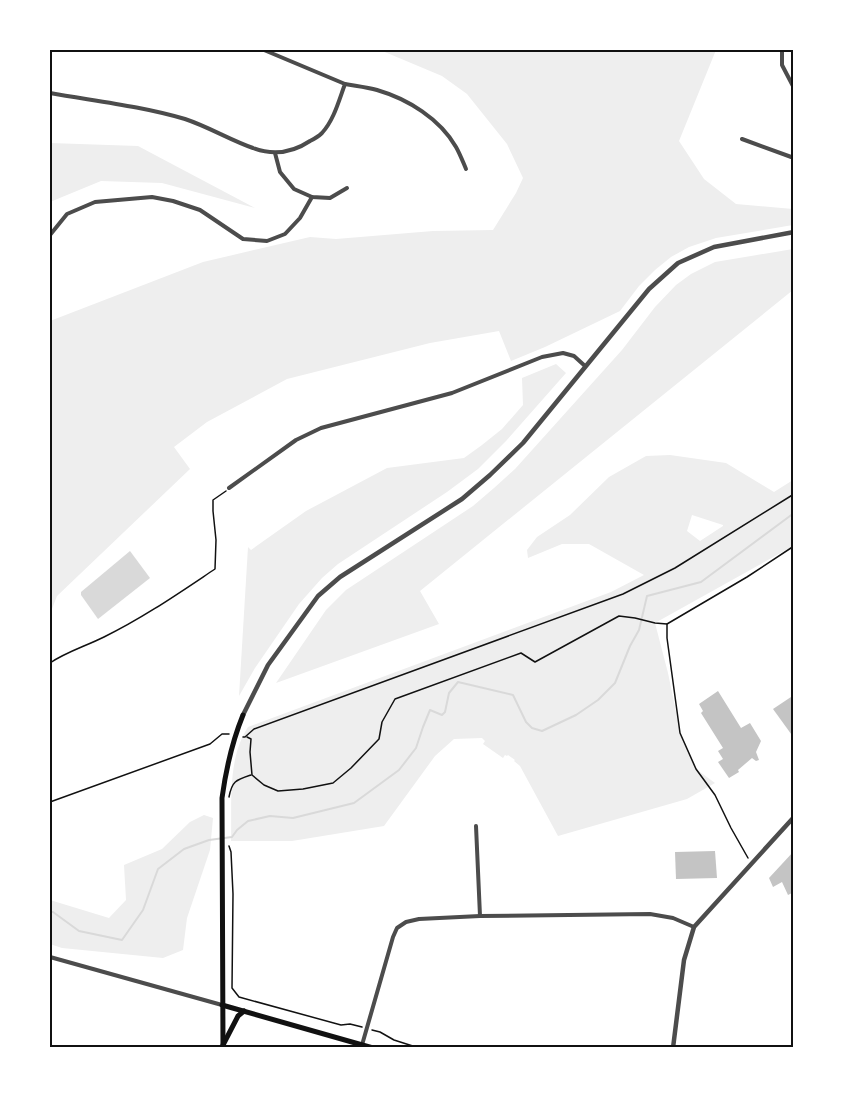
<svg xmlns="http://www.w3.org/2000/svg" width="843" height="1097" font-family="Raleway,sans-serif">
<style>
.green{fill:#eee;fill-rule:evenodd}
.water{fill:#d9d9d9}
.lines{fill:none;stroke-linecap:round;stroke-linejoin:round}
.stream{stroke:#d9d9d9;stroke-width:2}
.building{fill:#c4c4c4}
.path{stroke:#111;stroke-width:1.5}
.minor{stroke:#4c4c4c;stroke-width:4}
.tertiary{stroke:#4c4c4c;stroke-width:4.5}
.secondary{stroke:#111;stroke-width:5}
.neatline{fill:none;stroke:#111;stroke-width:2}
</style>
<rect width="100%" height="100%" fill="#fff"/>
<g class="green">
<polygon points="380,50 716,50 679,141 704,179 736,204 793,209 793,225 716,238 689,247 671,257 655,270 639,286 620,311 545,347 511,361 499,331 430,343 287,379 207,422 174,447 190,469 57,596 50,614 50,321 203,262 310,237 336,239 433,231 493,230 516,193 523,178 507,144 467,94 442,76"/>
<polygon points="50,143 138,146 255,208 162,183 101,181 50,202"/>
<polygon points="793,249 793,290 420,591 439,624 276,683 326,610 346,590 473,506 494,488 515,469 622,350 655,307 676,285 691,274 715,262"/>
<polygon points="556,364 566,373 506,441 478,469 447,492 338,564 322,578 299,604 255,668 239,696 248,547 251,550 306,511 387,468 464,458 482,445 502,429 523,405 522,378"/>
<path d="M670,455l56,8 48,29 19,-12v66l-138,77 13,50 13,63 15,33 19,14 -28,16 -129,37 -38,-70 -6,-5 1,-1 -7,-5 -1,1 -2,-1 -2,3 -20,-14 2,-3 -3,-3 -28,1 -19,17 -51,70 -92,15h-61c1,-37 -4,-82 17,-114l363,-135 33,-17 -55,-31h-27l-34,14 -1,-8 10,-13 33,-22 39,-38 37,-21zM692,515l31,10v1l-23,15 -13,-10z"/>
<polygon points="204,815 213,818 210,850 187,918 183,950 163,958 62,948 50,944 50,900 109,918 126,900 124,865 162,849 190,822"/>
</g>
<polygon class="water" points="130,551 150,578 98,619 81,595 81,592"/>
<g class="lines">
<polyline class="stream" points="50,912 53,912 79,931 122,940 143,910 158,869 184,849 209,840 232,837 237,830 248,821 270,816 293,818 354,803 399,770 416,748 423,727 430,710 442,715 445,712 449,693 458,682 513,695 526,722 532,728 542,731 576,715 598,700 615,683 630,646 639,630 647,596 701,582 794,513"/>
</g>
<g class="building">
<polygon points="718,691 741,728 750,723 761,741 756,752 759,760 756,761 752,758 738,770 739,772 729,778 718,762 723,759 718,751 723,748 701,713 703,711 699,704"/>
<polygon points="794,695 794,738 773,709"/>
<polygon points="715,851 717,878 676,879 675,852"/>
<polygon points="794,851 794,892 788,895 782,882 773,887 769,878"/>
</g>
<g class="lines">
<g class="path">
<path d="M50,663c16,-11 36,-17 54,-26 39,-19 75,-44 111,-68l1,-29 -3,-29v-11l13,-9"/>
<polyline points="243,737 245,737 254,729 623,594 675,568 794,494"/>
<polyline points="247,737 251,739 250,752 252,775 264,785 278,791 303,789 333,783 351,768 379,739 382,722 395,699 521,653 535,662 619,616 635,618 655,623 667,624"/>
<path d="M229,797c3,-16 7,-17 22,-22"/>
<polyline points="50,802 210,744 222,734 229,734"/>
<polyline points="229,846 231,852 233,894 232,988 239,997 341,1025 350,1024 362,1027"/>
<polyline points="748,858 731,828 715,795 696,769 680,733 667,638 667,624 747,577 794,546"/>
<polyline points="372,1030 380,1032 394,1040 419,1048"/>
</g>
<g class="minor">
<polyline points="782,50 782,65 794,88"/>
<path d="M345,84c11,2 22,3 32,6 31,9 63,29 79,57 4,7 7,15 10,22"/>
<path d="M50,93c45,8 91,13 135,26 24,8 45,21 68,29 21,8 39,5 57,-7 4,-2 9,-5 12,-8 12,-13 17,-33 23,-49l-81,-34"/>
<polyline points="742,139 794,158"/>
<polyline points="275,153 280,172 294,189 312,197 330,198 347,188"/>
<polyline points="50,235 67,214 95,202 152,197 173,201 200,210 243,239 267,241 285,234 300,218 312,197"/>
<polyline points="229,488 296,440 321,428 452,393 542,357 563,353 574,356 585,366"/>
<polyline points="476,826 480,916"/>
<polyline points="50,957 222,1005"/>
<polyline points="362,1045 393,937 397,928 406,922 419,919 480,916 650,914 673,918 694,927"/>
</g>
<g class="tertiary">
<polyline points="243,715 268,665 318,596 340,577 462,499 490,475 523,443 649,289 678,263 714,247 794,232"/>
<polyline points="673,1048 684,960 694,927 794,817"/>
</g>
<g class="secondary">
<polyline points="222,1005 373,1048"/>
<polyline points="223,1045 238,1016 244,1011"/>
<path d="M223,1048l-1,-250c4,-29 10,-56 21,-83"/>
</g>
</g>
<rect width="843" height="1097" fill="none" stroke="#ffffff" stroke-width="102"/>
<rect x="51" y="51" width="741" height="995" class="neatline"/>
</svg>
